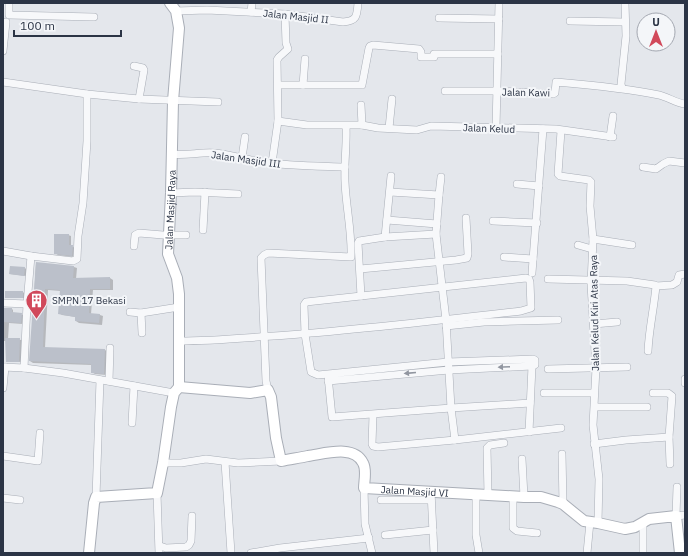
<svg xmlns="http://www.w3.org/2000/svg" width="688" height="556" font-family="'IBM Plex Sans',sans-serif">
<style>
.shadow{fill:#0003}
.building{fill:#bbc0ca}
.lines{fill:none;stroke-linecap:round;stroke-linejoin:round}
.street-casing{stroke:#a9aeb7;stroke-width:8}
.secondary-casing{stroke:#a9aeb7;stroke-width:12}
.street{stroke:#f7f8fa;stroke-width:7}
.secondary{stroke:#fff;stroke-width:10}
.oneway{fill:#9196a0}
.labels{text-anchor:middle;stroke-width:4;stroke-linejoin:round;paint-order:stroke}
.street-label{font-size:10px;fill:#2b3445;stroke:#f4f6f9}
.poi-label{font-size:10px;fill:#2b3445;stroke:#f4f6f9;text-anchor:start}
</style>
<rect width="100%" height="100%" fill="#e4e7ec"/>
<g class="shadow">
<polygon points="68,235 71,236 71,246 75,248 75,257 58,255 55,253"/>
<polygon points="36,263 74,267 77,268 76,279 110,278 113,280 113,290 93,290 91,314 100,315 103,316 102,325 79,323 76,321 76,317 62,315 59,313 61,291 48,290 45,348 105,350 108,352 107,375 95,374 92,372 92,365 33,363 30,361"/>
<polygon points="25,268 26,269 26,276 10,274"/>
<polygon points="23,292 24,293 24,298 6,298"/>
<polygon points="3,309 12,309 13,310 13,313 23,315 23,324 9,323 8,339 22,340 21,362 7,361 6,341 3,341"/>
</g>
<g class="building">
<polygon points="54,234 69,234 69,245 73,245 72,256 54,254"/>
<polygon points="36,262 74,266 73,278 110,277 110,289 90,289 89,313 100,314 99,323 75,321 75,317 58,314 60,290 45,289 43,347 105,349 104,374 91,373 91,364 29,361"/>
<polygon points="10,266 25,267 24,276 9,274"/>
<rect x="5" y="291" width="18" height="7"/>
<polygon points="3,308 12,308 12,312 22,313 21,323 3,322"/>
<polygon points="5,338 20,338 19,362 6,362"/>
</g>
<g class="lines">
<defs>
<g id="street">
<polyline points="9,3 9,15 94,17"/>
<path d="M176,11l31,-1 78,4 58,8c14,-1 14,-6 15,-19"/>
<polyline points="251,12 252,3"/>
<polyline points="439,18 499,19"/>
<polyline points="570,21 625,22"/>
<polyline points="3,51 6,22"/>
<polyline points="134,66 143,68 144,70 139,99"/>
<polyline points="3,82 87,94 139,99 218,102"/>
<polyline points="278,85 362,85 369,48 370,46 373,45 419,49 421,52 421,57 434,57 434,54 498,54"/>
<polyline points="303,85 305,59"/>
<polyline points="622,88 621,84 626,36 625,3"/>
<path d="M445,91h52l56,3 2,-1 1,-11c35,3 69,6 103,13 9,2 17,8 26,9"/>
<polyline points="361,105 362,125"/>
<polyline points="278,121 307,125 362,125 378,128 417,130 431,126 556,129 613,137"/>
<polyline points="389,128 392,99"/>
<polyline points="496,128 499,3"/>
<polyline points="561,131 558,174 560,176 589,180 591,182 590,206 593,239 591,284 596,368 593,425 599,479 598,523"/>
<polyline points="610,137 613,116"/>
<path d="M171,154c14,2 29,-2 43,-1 16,1 32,7 48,9 27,4 55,4 83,5"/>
<polyline points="242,158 245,137"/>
<polyline points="272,163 278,121 277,60 279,57 288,49 286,43 285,14"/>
<polyline points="643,167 656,169 663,164 669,161 685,163"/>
<polyline points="441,177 439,195 436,234 446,320 451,408 455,440"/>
<polyline points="517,184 539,186"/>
<polyline points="390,192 439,195"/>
<polyline points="171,193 195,192 238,194"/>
<polyline points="387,220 437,224"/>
<polyline points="493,221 537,223"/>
<polyline points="203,230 205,192"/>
<polyline points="385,237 391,176"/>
<polyline points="593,239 632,245"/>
<polyline points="578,245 592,249"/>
<polyline points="134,246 135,235 139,233 163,235 186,235"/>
<polyline points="3,251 31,256 73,261 77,259 78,236 83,203 87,141 87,94"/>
<polyline points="504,257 533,259"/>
<polyline points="360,269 456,260 467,258 468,254 466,218"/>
<polyline points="532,273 543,129"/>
<path d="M548,279l79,2 28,4 1,1c-2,22 -7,43 -8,65"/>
<polyline points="656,286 672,285 677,282 679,275 685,274"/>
<polyline points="361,296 358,243 359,241 385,237 436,234"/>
<polyline points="3,303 27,304"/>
<polyline points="130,312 141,313 179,307"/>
<polyline points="141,313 142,333"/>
<polyline points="594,324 617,322"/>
<polyline points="446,326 484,322 558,320"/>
<path d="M179,341c37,0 73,-4 109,-6 78,-6 155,-15 233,-24l10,-3 -1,-26 -1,-3 -3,-1 -220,24 -2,3 1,29 6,38 7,3 130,-13 85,-3 2,1v5l-3,1 -83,4 -121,11"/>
<polyline points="3,367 24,368 63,373 174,393"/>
<polyline points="24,368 27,304 31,256"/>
<polyline points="548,369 627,367"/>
<polyline points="328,376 332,417 451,408 530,403"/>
<polyline points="109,381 110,348"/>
<polyline points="685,383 685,379"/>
<polyline points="3,388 5,367"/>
<path d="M268,390l-2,-9 -5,-123 3,-3 4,-2 83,4c1,-25 -5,-50 -6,-75 -1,-19 2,-38 1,-56"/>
<polyline points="544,393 594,393"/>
<polyline points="653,393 668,393 672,396 669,437 670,464"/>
<polyline points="595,407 647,407"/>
<polyline points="373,415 372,444 373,446 378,447 455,440 561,428"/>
<polyline points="132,423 134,386"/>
<polyline points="529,432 532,366"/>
<polyline points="594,444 626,440 669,437"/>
<polyline points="562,454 563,504"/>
<polyline points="3,456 38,461 40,433"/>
<polyline points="522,459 524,497"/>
<polyline points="225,462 231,553"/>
<polyline points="163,463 181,463 206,459 238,463 281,461"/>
<polyline points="677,487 676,516 685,515"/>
<polyline points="364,488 365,524 372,553"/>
<polyline points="431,492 434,553"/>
<polyline points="157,493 159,553"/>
<polyline points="476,494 476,535 479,553"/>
<polyline points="488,495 487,448 490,445 504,443"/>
<polyline points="513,496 513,528 517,531 537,533"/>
<polyline points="96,497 100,380"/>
<polyline points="3,498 20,500"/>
<polyline points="381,500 431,500"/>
<polyline points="641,523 643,527 643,553"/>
<polyline points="385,535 433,530"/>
<polyline points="160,546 166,548 186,547 189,545 191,541 192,516"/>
<polyline points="251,553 280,548 369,538"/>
<polyline points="587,553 590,522"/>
</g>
<g id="secondary">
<path id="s1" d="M179,387l71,6 18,-3 3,7 5,41 5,23c9,-2 18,-3 27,-5 16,-2 46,-12 55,7 4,7 1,18 1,25l160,9h17l17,5 5,2 21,17 14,2 27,6 10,-2 14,-8 27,-3 4,37"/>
<path id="s2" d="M89,553l5,-50 2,-6 61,-4 6,-30 8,-56 3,-14 5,-6v-93l-2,-16 -9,-24 3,-61 2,-92 6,-73 -3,-17 -6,-8"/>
</g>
</defs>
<use href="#street" class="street-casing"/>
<use href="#secondary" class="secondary-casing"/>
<use href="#street" class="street"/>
<use href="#secondary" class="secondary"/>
</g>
<defs><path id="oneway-solid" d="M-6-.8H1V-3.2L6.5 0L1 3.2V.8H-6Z"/></defs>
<g class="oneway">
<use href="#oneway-solid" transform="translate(504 367) rotate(178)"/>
<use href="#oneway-solid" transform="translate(410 373) rotate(175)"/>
</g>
<defs>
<symbol id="building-pin" viewBox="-11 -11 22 30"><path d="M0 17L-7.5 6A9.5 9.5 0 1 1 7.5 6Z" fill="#d1495b" stroke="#f4f6f9"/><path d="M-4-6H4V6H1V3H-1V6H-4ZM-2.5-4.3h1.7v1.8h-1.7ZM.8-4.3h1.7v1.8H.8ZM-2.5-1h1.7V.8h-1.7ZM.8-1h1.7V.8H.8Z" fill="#fff"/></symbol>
</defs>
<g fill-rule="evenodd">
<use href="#building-pin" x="24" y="288" width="25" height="34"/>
</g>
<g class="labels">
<g class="street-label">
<text transform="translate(296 16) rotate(6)" y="4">Jalan Masjid II</text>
<text transform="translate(526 92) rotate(1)" y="4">Jalan Kawi</text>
<text transform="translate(489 128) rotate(2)" y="4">Jalan Kelud</text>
<text transform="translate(246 159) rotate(8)" y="4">Jalan Masjid III</text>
<text dy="4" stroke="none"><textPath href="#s2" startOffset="406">Jalan Masjid Raya</textPath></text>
<text transform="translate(594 313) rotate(-91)" y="4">Jalan Kelud Kiri Atas Raya</text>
<text dy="4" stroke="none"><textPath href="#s1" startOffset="325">Jalan Masjid VI</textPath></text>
</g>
<g class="poi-label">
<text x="52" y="304">SMPN 17 Bekasi</text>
</g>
</g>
<rect width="688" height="556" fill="none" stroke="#2b3445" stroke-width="8"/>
<g transform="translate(656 32)"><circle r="19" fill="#f4f6f9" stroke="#a4a8b1"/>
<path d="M0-3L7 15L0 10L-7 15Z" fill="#d1495b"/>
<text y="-6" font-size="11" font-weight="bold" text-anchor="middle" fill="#2b3445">U</text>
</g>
<path d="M14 30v6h107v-6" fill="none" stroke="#2b3445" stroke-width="2"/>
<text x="20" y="30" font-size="12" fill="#2b3445" stroke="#f4f6f9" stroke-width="3" paint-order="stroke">100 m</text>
</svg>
